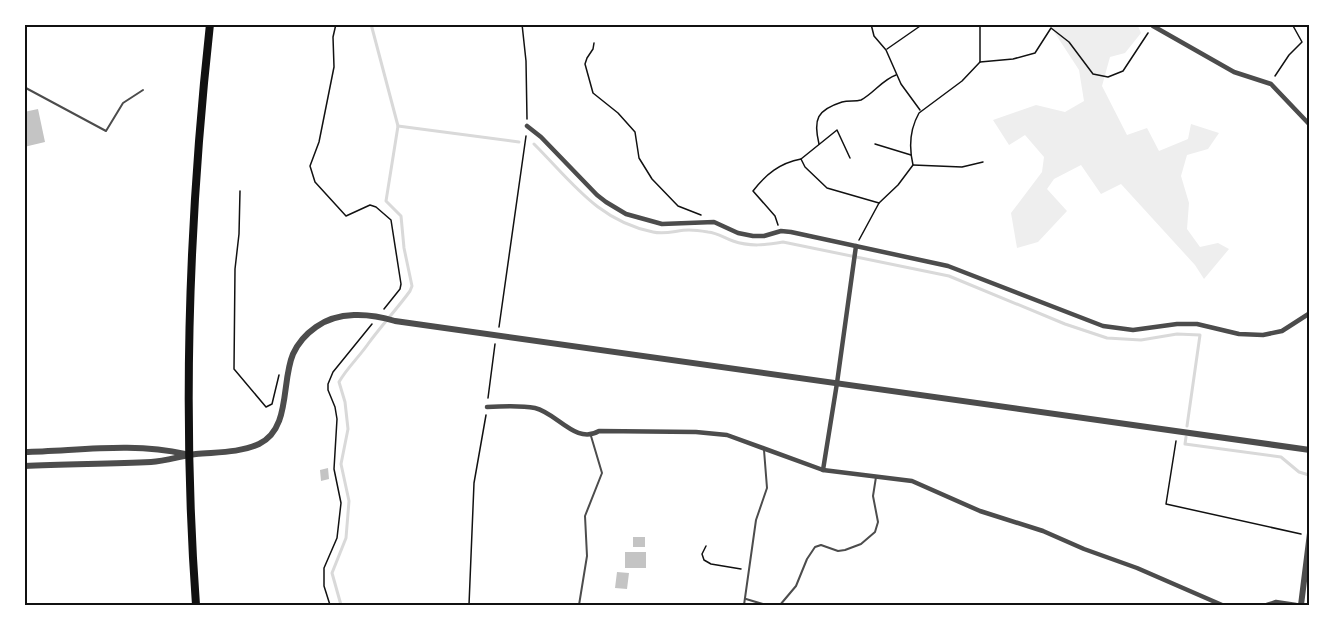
<svg xmlns="http://www.w3.org/2000/svg" width="1334" height="629" font-family="'Open Sans',sans-serif">
<style>
.green{fill:#eee}
.lines{fill:none;stroke-linecap:round;stroke-linejoin:round}
.stream{stroke:#d9d9d9;stroke-width:3}
.building{fill:#c4c4c4}
.path{stroke:#111;stroke-width:1.5}
.service{stroke:#4c4c4c;stroke-width:2}
.minor{stroke:#4c4c4c;stroke-width:4.5}
.tertiary{stroke:#4c4c4c;stroke-width:6}
.trunk{stroke:#111;stroke-width:8}
.neatline{fill:none;stroke:#111;stroke-width:2}
</style>
<rect width="100%" height="100%" fill="#fff"/>
<polygon class="green" points="1049,24 1137,24 1141,33 1125,53 1110,57 1102,86 1127,135 1147,128 1159,151 1188,139 1191,124 1219,133 1208,149 1187,155 1181,176 1189,203 1187,229 1200,247 1218,243 1229,249 1204,279 1195,265 1121,184 1101,194 1081,165 1054,179 1047,189 1067,211 1038,242 1017,248 1011,213 1042,172 1044,157 1025,135 1009,145 993,120 1036,105 1065,112 1084,101 1079,70"/>
<g class="lines">
<g class="stream">
<polyline points="398,126 519,142"/>
<path d="M534,144c38,38 64,77 119,88 13,3 24,-2 36,-2 6,0 13,1 19,2 10,1 16,6 25,9 17,6 33,4 50,1l166,34 116,48 42,14 34,2 36,-6 23,1 -13,91"/>
<polyline points="1186,437 1185,444 1281,457 1299,472 1309,475"/>
<path d="M341,605l-9,-32 14,-35 3,-37 -8,-37 7,-35 -3,-27 -6,-20c8,-14 20,-25 29,-38 13,-18 29,-35 42,-53l2,-5 -8,-38 -3,-32 -15,-15 12,-75 -27,-102"/>
</g>
</g>
<g class="building">
<polygon points="38,109 45,142 24,147 24,112"/>
<polygon points="328,468 329,479 321,481 320,470"/>
<rect x="633" y="537" width="12" height="10"/>
<rect x="625" y="552" width="21" height="16"/>
<polygon points="617,572 629,573 627,589 615,588"/>
</g>
<g class="lines">
<g class="path">
<polyline points="336,24 333,37 334,67 319,142 310,166 315,182 346,216 370,205 376,207 391,220 401,284 400,289 384,309"/>
<polyline points="522,24 526,61 527,119"/>
<polyline points="871,24 874,36 886,50 901,84 920,110"/>
<polyline points="980,24 980,62"/>
<polyline points="594,43 593,49 587,58 585,64 593,93 618,113 635,132 639,158 652,179 678,206 701,215"/>
<polyline points="887,49 923,24"/>
<polyline points="1275,76 1289,55 1302,42 1292,24"/>
<path d="M819,144c-6,-25 -2,-34 23,-42 7,-2 13,0 19,-2 13,-7 21,-20 35,-25"/>
<polyline points="875,144 911,155"/>
<polyline points="801,159 837,130 850,158"/>
<polyline points="913,165 962,167 983,162"/>
<polyline points="240,191 239,234 235,269 234,369 266,407 272,404 279,375"/>
<path d="M778,225l-3,-9 -22,-25c13,-17 27,-28 48,-32l4,8 22,21 52,15"/>
<path d="M859,240l20,-37 19,-18 15,-20c-4,-17 -3,-36 6,-52l43,-32 18,-19 33,-3 22,-6 16,-25 18,14 24,32 15,3 15,-6 25,-38"/>
<polyline points="499,327 526,136"/>
<polyline points="488,398 495,344"/>
<polyline points="1176,441 1166,504 1301,534"/>
<polyline points="706,546 702,554 704,560 711,564 741,569"/>
<polyline points="330,605 324,586 324,568 337,538 341,503 334,469 337,419 335,407 328,390 328,384 333,372 372,324"/>
<polyline points="469,605 474,483 486,415"/>
</g>
<g class="service">
<polyline points="24,87 106,131 123,103 143,90"/>
<polyline points="746,599 766,605"/>
<polyline points="579,605 587,556 585,516 602,473 591,436"/>
<polyline points="744,605 756,520 767,488 764,450"/>
<polyline points="780,605 796,586 807,559 815,547 821,545 838,551 845,550 861,544 875,532 878,522 873,496 876,477"/>
</g>
<g class="minor">
<polyline points="1153,26 1234,72 1271,84 1310,125"/>
<polyline points="527,126 541,137 597,195 606,202 626,214 662,224 714,222 738,233 753,236 764,236 781,231 791,232 948,266 1103,326 1133,330 1177,324 1197,324 1239,334 1263,335 1282,331 1310,313"/>
<path d="M487,407c16,-1 33,-2 48,1 22,5 41,37 64,23l97,1 31,3 96,35 89,11 68,30 63,20 41,18 53,19 85,37"/>
<polyline points="823,470 837,383 856,246"/>
<polyline points="1267,605 1276,602 1296,605"/>
</g>
<g class="tertiary">
<path d="M24,452c53,-1 109,-10 161,2"/>
<path d="M24,466c42,-2 85,-2 127,-4 15,-1 30,-6 45,-8 20,-2 44,-1 63,-10 32,-15 22,-62 34,-90 5,-11 13,-20 23,-27 22,-16 53,-14 79,-6l915,129"/>
<polyline points="1301,605 1310,533"/>
</g>
<path class="trunk" d="M196,605c-14,-193 -7,-389 14,-581"/>
</g>
<rect width="1334" height="629" fill="none" stroke="#ffffff" stroke-width="51"/>
<rect x="26" y="26" width="1282" height="578" class="neatline"/>
</svg>
